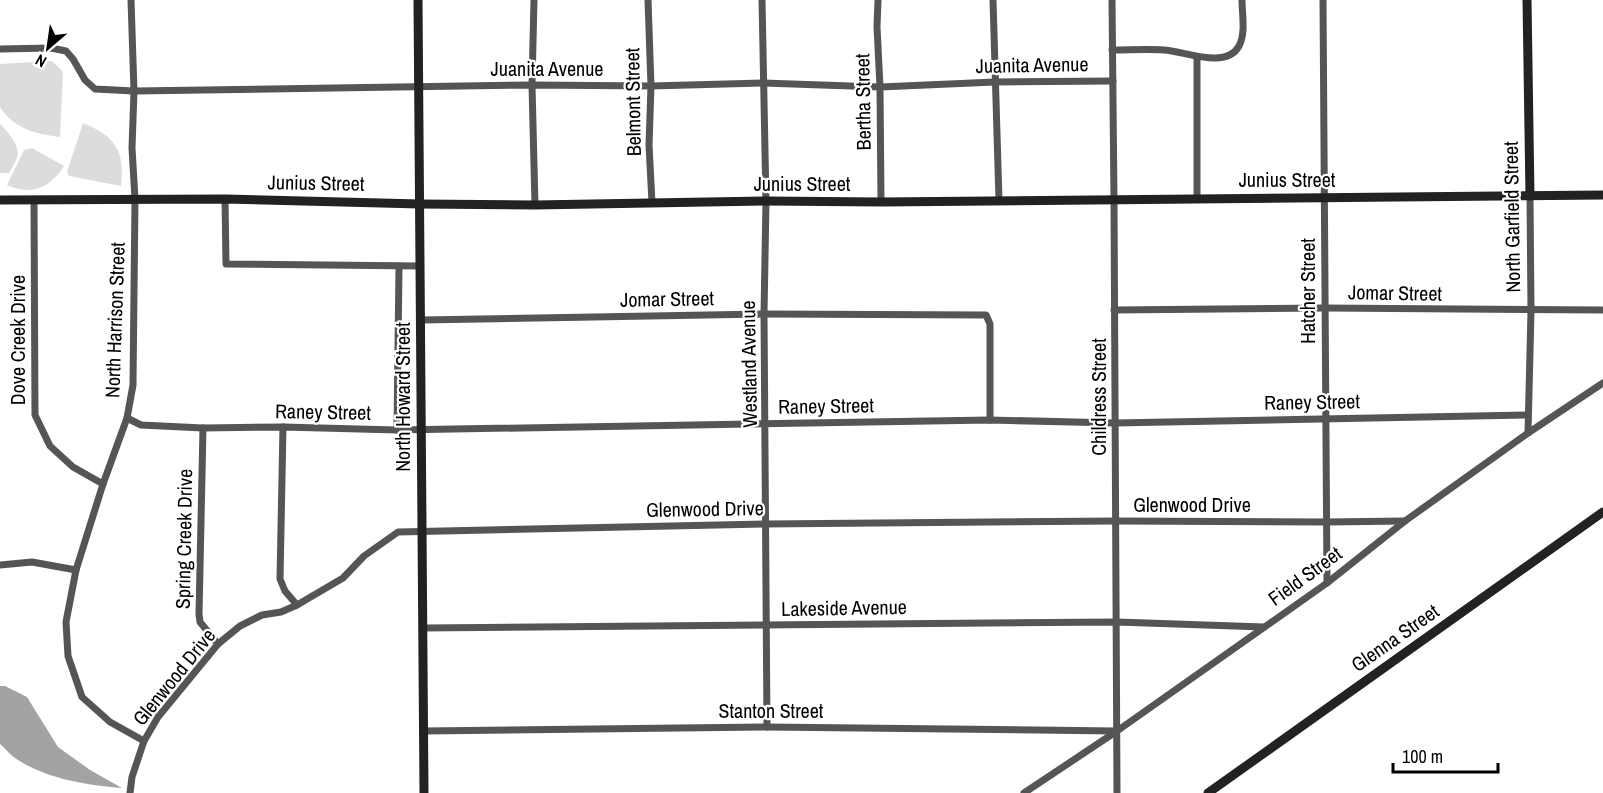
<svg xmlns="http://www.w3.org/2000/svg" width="1603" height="793" font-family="'Archivo Narrow',sans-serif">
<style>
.green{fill:#dcdcdc}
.water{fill:#a3a3a3}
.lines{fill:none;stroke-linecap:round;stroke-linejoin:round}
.street{stroke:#555;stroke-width:7}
.secondary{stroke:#222;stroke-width:9}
.labels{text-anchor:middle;stroke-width:4.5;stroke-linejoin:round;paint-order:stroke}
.street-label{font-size:20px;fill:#000;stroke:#fff}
</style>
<rect width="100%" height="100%" fill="#fff"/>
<g class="green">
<path d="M52,61l11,11 -3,65c-24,-3 -46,-8 -60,-30v-43z"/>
<path d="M83,123c32,13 42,28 38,63l-52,-10 -2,-4z"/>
<path d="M0,124c7,6 18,20 18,30 -1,6 -6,14 -9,19h-9z"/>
<path d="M32,148l32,18c-14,22 -32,30 -57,19l17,-35z"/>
</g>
<path class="water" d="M0,686h5l22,11 31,50 32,23 32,18c-36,-3 -74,-9 -104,-28 -7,-4 -12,-11 -18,-16z"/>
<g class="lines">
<g class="street">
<polyline points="131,0 134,91 132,148 135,199 133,385 127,418 103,484 76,570 66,622 68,656 82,697 110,722 144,741"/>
<polyline points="534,0 532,85 535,205"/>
<polyline points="648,0 651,86 649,145 652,203"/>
<polyline points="762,0 766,201 764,314 767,727"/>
<polyline points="878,0 877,27 880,87 881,202"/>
<polyline points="993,0 999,200"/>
<polyline points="1112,0 1114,200 1117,793"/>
<polyline points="1323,0 1327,583"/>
<polyline points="0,49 51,48 66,51 73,59 85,80 95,89 134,91 532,85 651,86 763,83 880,87 995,82 1113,81"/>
<path d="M1112,50c18,0 35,-1 52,0 20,1 62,20 75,-4 7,-13 3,-32 3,-46"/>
<polyline points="225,199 226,264 420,266"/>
<polyline points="1197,199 1197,57"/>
<polyline points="34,200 35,415 50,446 73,467 103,484"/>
<polyline points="1114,310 1325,308 1603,310"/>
<polyline points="421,320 764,314 986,315 990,324 990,420"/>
<polyline points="127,418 141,425 203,428 283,427 397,430 990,420 1115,423 1527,415"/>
<polyline points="283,427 280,579 285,591 297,605"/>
<polyline points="203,428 199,614 200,622 218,644"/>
<polyline points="397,430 399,266"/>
<polyline points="1528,433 1531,311 1530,196"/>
<polyline points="0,565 32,562 76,570"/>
<polyline points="423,628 1117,622 1264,627"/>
<polyline points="424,731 767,727 1117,731"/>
<polyline points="130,793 132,777 144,741 158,717 218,644 240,626 262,615 281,612 297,605 343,578 364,556 398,532 765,524 1116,521 1327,522 1405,521"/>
<polyline points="1024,793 1117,731 1327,583 1405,521 1528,433 1603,383"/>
</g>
<g class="secondary">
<polyline points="418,0 424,793"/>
<polyline points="1527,0 1530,196"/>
<polyline points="0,200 225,199 420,204 535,205 766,201 881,202 1603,195"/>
<polyline points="1208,793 1603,512"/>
</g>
</g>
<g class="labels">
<g class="street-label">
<text transform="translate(1032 65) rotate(-1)" y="7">Juanita Avenue</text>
<text x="547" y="76">Juanita Avenue</text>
<text transform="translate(633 102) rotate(-91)" y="7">Belmont Street</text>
<text transform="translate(863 102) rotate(-91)" y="7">Bertha Street</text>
<text x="1287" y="187">Junius Street</text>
<text transform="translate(316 183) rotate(1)" y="7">Junius Street</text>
<text x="802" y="191">Junius Street</text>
<text transform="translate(1512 217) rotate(-91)" y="7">North Garfield Street</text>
<text transform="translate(1308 291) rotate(-90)" y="7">Hatcher Street</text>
<text transform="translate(1395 293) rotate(1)" y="7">Jomar Street</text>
<text transform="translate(667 299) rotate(-1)" y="7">Jomar Street</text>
<text transform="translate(115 320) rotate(-88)" y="7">North Harrison Street</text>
<text transform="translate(18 340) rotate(-90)" y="7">Dove Creek Drive</text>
<text transform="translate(749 364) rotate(-91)" y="7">Westland Avenue</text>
<text transform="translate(403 397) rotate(-90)" y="7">North Howard Street</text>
<text transform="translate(1099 397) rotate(-90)" y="7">Childress Street</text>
<text transform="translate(1312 402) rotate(-1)" y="7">Raney Street</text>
<text transform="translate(826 406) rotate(-1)" y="7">Raney Street</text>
<text transform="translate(323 412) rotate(1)" y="7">Raney Street</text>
<text x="1192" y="512">Glenwood Drive</text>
<text transform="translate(705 509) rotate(-1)" y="7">Glenwood Drive</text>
<text transform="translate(184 539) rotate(-89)" y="7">Spring Creek Drive</text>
<text transform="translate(1305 576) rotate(-36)" y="7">Field Street</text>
<text transform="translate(844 608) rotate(-1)" y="7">Lakeside Avenue</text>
<text transform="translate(1395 638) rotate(-35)" y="7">Glenna Street</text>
<text transform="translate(174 677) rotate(-51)" y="7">Glenwood Drive</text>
<text x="771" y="718">Stanton Street</text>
</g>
</g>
<g transform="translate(48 48) rotate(209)" stroke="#ffffff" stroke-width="4.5" paint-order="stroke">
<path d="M0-4.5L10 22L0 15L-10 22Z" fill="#000000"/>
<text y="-9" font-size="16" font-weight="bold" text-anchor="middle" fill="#000000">N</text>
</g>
<path d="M1393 763v9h105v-9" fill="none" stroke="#000000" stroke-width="3"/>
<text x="1402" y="763" font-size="18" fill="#000000" stroke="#ffffff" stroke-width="4.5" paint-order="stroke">100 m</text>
</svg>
